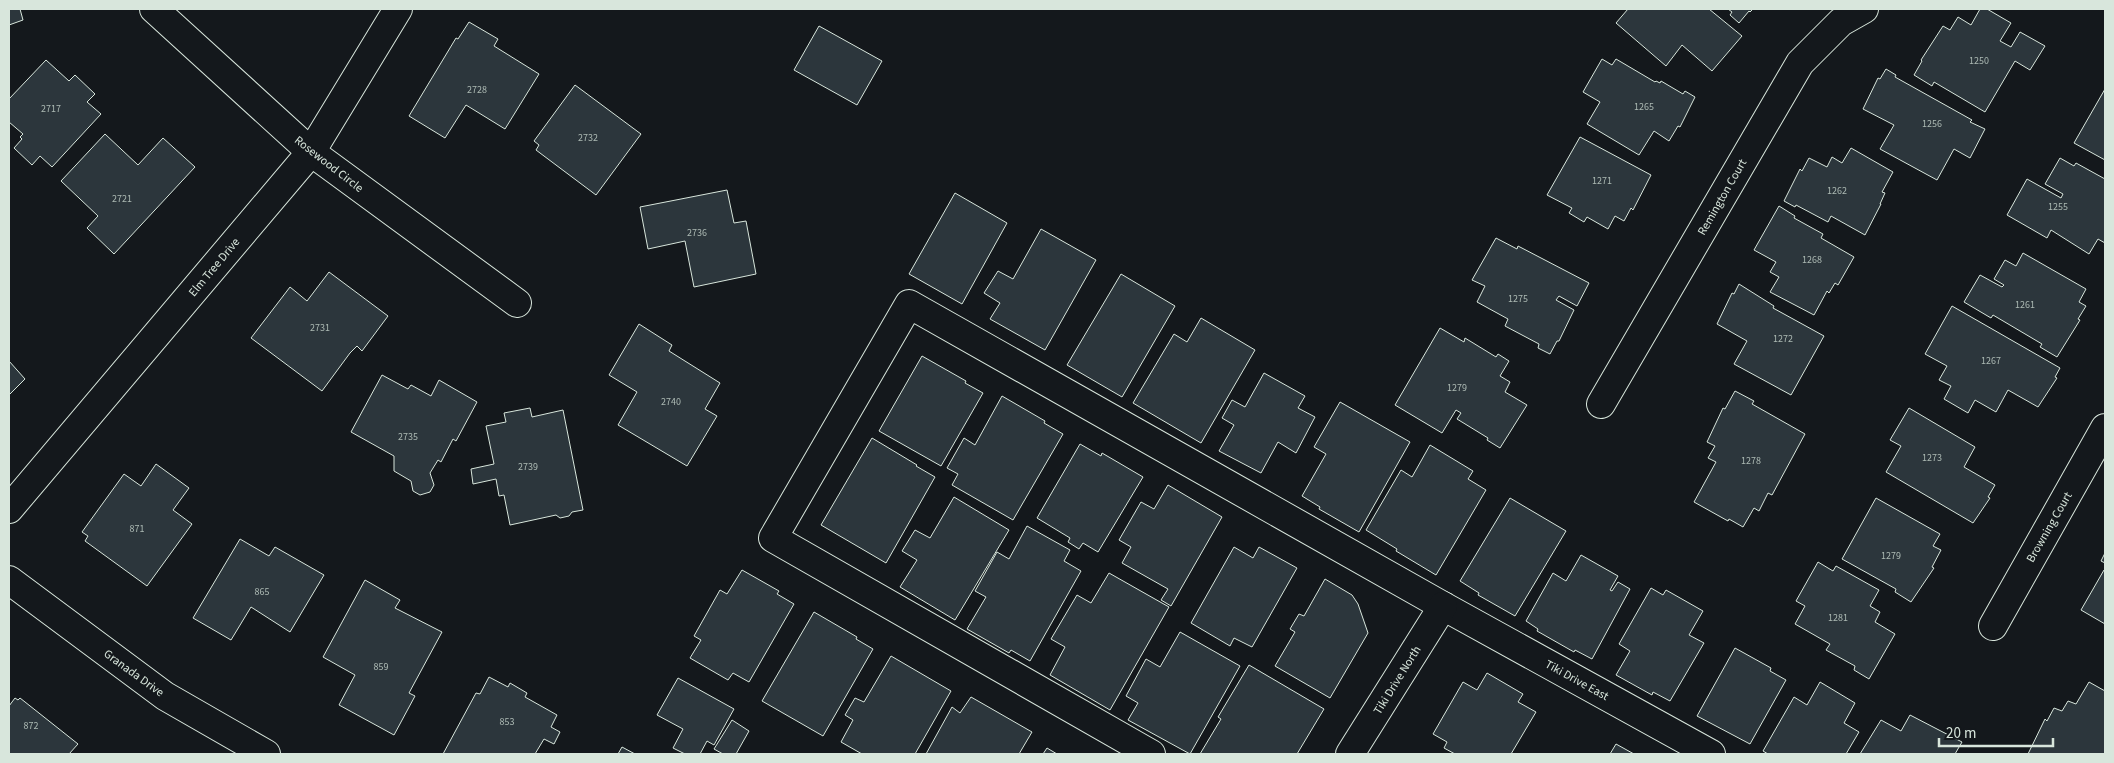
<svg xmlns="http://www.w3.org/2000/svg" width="2114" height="763" font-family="'Source Sans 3',sans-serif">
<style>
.building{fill:#2c363c;stroke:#d8e6dc}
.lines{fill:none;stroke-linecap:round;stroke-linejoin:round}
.minor-casing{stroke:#d8e6dc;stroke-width:30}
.minor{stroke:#14181c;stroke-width:28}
.labels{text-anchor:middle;stroke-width:4;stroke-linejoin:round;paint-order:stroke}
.number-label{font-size:10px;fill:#adbab4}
.street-label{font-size:12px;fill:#d8e6dc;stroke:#14181c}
</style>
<rect width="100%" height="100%" fill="#14181c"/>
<g class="building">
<polygon points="9,9 20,9 23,20 9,25"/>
<polygon points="1628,9 1709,9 1742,36 1712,71 1682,45 1666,66 1616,23"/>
<polygon points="1728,9 1753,9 1750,12 1749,11 1739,23 1730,15 1732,12"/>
<polygon points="1980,9 1987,9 2011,23 2000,41 2011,47 2020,32 2045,46 2030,70 2015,61 1985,112 1934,82 1932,86 1914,75 1922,61 1921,60 1943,26 1950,30 1958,17 1971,25"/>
<polygon points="469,22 498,39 494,46 539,74 505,129 466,105 445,138 409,116 456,38 458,39"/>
<polygon points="819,26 882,61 857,105 794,70"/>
<polygon points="1602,59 1612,65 1616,59 1655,82 1656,81 1660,83 1661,81 1683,94 1685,91 1695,97 1680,127 1678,126 1669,141 1654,131 1639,155 1587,124 1600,102 1583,92"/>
<polygon points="46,60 69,81 75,75 95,94 87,102 101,114 52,167 40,156 32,165 14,148 22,139 20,137 23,134 9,122 9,99"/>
<polygon points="1886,69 1896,75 1895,77 1972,120 1970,122 1985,129 1970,158 1954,149 1937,180 1880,149 1894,125 1863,109 1878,78 1880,79"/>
<polygon points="575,85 641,134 596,195 536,150 539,145 534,141"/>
<polygon points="2105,89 2105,160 2074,143"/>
<polygon points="105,134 138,165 163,138 195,167 114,254 87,228 98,216 61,181"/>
<polygon points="1580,137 1651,175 1633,210 1631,208 1624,221 1615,216 1608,229 1587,217 1584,222 1569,213 1572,208 1547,195"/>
<polygon points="1851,148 1893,172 1882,192 1885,193 1880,204 1881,204 1865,235 1831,216 1828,222 1796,205 1795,207 1784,201 1800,169 1802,171 1809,158 1827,167 1832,157 1842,163"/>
<polygon points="2060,158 2074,166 2076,163 2105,179 2105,243 2098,239 2089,254 2051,230 2047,238 2007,215 2027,179 2061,198 2063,194 2045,184"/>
<polygon points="727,190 734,223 746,221 756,274 694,287 685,241 648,249 640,207"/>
<polygon points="955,193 1007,223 962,304 909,274"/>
<polygon points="1779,206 1795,216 1794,218 1823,234 1821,238 1854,257 1838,285 1835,283 1829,293 1827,291 1814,315 1770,292 1779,277 1770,272 1776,262 1754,250"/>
<polygon points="1041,229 1096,260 1045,350 990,319 1000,303 984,293 998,271 1013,279"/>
<polygon points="1496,238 1517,249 1518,246 1589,283 1577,306 1559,296 1556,300 1574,310 1559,341 1557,341 1550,354 1538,348 1539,344 1505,326 1508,319 1477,302 1485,286 1472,280"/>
<polygon points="2023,253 2086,289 2079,302 2086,306 2078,319 2080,320 2057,357 2040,347 2042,344 1993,315 1991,318 1964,302 1980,275 2002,287 2004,285 1994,279 2005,260 2016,266"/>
<polygon points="329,272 388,316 362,351 357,346 350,353 322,391 251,338 290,287 307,301"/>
<polygon points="1121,274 1175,306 1122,397 1067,365"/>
<polygon points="1739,284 1774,306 1773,308 1824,336 1791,395 1734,364 1747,341 1717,324 1732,293 1734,294"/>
<polygon points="1952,306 2060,368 2055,377 2057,378 2038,407 2008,390 1996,412 1975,400 1968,413 1944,399 1951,386 1939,380 1947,366 1925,354"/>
<polygon points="1201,318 1255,350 1201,443 1133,403 1174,334 1187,342"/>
<polygon points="639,324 672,345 669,351 720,383 705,409 717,416 687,466 618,425 637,392 609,375"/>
<polygon points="1440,328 1464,342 1465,338 1496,357 1498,354 1509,361 1500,376 1510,382 1505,392 1527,405 1500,448 1487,440 1488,438 1457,419 1461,413 1456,410 1442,433 1395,405"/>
<polygon points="922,356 966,381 965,383 983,393 941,466 879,431"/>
<polygon points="9,361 25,379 9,395"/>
<polygon points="1264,373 1305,396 1298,408 1315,417 1296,453 1278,442 1261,473 1219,451 1234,425 1222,418 1232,400 1245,407"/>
<polygon points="382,375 408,389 411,385 431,396 439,380 477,402 456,441 453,439 441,462 438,460 430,473 434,485 430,492 420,495 413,491 411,481 394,471 394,456 351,432"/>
<polygon points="1735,391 1754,401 1752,404 1805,434 1772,495 1768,493 1759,511 1754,508 1743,527 1729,519 1728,521 1694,502 1716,462 1708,458 1715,446 1707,442 1723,408 1725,409"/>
<polygon points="1002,396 1045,421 1044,423 1063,434 1013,520 952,485 958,474 947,468 964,438 975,445"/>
<polygon points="1340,402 1410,442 1359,532 1319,509 1320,507 1302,496 1326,454 1314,447"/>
<polygon points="530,408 532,417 563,410 583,510 572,512 569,516 560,518 556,515 510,525 504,495 499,496 496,479 473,484 471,469 494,464 486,426 506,422 504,413"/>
<polygon points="1909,408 1975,447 1964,467 1995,485 1988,497 1990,498 1973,523 1886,472 1901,446 1890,440"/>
<polygon points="872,438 917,465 916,466 935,477 886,563 821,525"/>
<polygon points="1080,444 1101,456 1102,453 1143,477 1098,552 1083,543 1079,549 1068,542 1070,538 1037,518"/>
<polygon points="1430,445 1473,471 1468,479 1486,490 1436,575 1396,551 1397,549 1366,530 1401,470 1412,477"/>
<polygon points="156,464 189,488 173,510 192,524 147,586 85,541 88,536 82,532 124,474 141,486"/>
<polygon points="1168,485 1222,517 1171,606 1161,600 1168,589 1122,563 1131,547 1119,540 1141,502 1154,509"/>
<polygon points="954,497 1009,530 955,620 900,587 917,560 902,551 915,530 930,538"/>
<polygon points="1510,498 1566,531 1515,616 1478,595 1479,593 1460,581"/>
<polygon points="1876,498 1940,534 1933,546 1941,550 1932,567 1934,568 1911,602 1895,592 1896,589 1842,559"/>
<polygon points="1027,526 1070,550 1064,561 1081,571 1030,661 1011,650 1009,653 967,629 986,597 975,591 997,552 1009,559"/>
<polygon points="240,539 269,556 275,547 324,575 290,632 251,607 231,640 193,618"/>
<polygon points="1234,547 1253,558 1259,547 1297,568 1252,647 1234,638 1230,646 1191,623"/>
<polygon points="2105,553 2105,563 2101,561"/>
<polygon points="1581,555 1618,576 1610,590 1612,591 1618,582 1630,589 1592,659 1575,650 1574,652 1537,631 1538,629 1526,621 1553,573 1566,581"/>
<polygon points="1818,562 1833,571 1836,566 1879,590 1870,606 1880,612 1875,622 1895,634 1869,679 1854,670 1855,666 1826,650 1830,644 1795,624 1805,606 1796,601"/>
<polygon points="742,570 779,591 777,594 794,604 749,682 733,673 728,680 690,658 701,640 694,636 720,590 727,594"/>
<polygon points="2104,570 2105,571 2105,624 2081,610"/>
<polygon points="1109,573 1169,607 1110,710 1050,675 1065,647 1051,639 1077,595 1091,603"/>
<polygon points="1325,579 1352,595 1358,604 1368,633 1330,698 1275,666 1295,632 1290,629 1299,614 1304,616"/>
<polygon points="365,580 400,600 395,608 442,632 409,693 415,696 394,735 339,705 355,675 323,657"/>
<polygon points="1651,588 1663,595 1666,590 1703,611 1689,635 1704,643 1670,701 1653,692 1652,695 1616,675 1630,651 1619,644"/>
<polygon points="814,612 857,637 856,639 873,649 823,736 762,701"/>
<polygon points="1180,632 1240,666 1190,754 1128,720 1138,703 1126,696 1146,659 1160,667"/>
<polygon points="1735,648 1771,668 1770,671 1786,680 1750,744 1697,716"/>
<polygon points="891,656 951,691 915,754 862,754 841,742 853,720 845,715 855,698 864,702"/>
<polygon points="1249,665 1324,709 1297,754 1200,754 1221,719 1218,717"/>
<polygon points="1487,673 1523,694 1518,702 1536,712 1511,754 1455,754 1444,748 1447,742 1433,734 1463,682 1477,690"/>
<polygon points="489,677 508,687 510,683 527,693 525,697 557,715 551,727 560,732 554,744 544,739 535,754 443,754 476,693 480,694"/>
<polygon points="678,678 734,709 714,745 707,741 700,754 685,754 673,748 683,729 657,715"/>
<polygon points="1820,682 1855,703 1844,723 1859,732 1846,754 1768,754 1763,751 1794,697 1807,705"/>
<polygon points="2089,682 2105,691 2105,754 2028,754 2045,719 2047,721 2054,708 2062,711 2068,701 2076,704"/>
<polygon points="971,697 1032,732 1019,754 926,754 952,707 960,713"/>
<polygon points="15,698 18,700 20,698 78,744 69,754 9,754 9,706"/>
<polygon points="1910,715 1962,742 1955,754 1860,754 1881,720 1901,731"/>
<polygon points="732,720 749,731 736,754 723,754 714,749"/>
<polygon points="1616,744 1634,754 1610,754"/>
<polygon points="622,747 635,754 618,754"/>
<polygon points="1047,748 1057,754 1043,754"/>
</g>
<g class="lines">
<defs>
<g id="minor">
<polyline points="154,9 311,152 517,303"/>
<polyline points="1601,404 1800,63 1841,22 1864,9"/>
<polyline points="9,509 311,152 398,9"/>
<polyline points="9,580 165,696 266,754"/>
<polyline points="1993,626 2105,428"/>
<polyline points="1151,754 773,538 909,304 1443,606 1711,754"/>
<polyline points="1350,754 1443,606"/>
</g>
</defs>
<use href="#minor" class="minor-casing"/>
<use href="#minor" class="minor"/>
</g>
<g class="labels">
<g class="number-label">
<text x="1979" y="64">1250</text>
<text x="477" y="93">2728</text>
<text x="1644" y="110">1265</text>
<text x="51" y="112">2717</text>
<text x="1932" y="127">1256</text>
<text x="588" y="141">2732</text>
<text x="1602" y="184">1271</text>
<text x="1837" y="194">1262</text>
<text x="122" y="202">2721</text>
<text x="2058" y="210">1255</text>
<text x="697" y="236">2736</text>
<text x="1812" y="263">1268</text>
<text x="1518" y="302">1275</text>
<text x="2025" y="308">1261</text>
<text x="320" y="331">2731</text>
<text x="1783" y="342">1272</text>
<text x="1991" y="364">1267</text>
<text x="1457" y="391">1279</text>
<text x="671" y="405">2740</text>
<text x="408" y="440">2735</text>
<text x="1932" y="461">1273</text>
<text x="1751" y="464">1278</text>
<text x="528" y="470">2739</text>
<text x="137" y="532">871</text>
<text x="1891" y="559">1279</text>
<text x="262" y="595">865</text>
<text x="1838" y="621">1281</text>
<text x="381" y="670">859</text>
<text x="507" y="725">853</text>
<text x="31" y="729">872</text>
</g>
<g class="street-label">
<text transform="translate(329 164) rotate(38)" y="4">Rosewood Circle</text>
<text transform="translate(1722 197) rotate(-60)" y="4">Remington Court</text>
<text transform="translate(214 267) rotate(-50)" y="4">Elm Tree Drive</text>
<text transform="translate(2049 527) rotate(-60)" y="4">Browning Court</text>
<text transform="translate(134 673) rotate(36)" y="4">Granada Drive</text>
<text transform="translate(1397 680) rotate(-58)" y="4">Tiki Drive North</text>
<text transform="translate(1577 680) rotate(29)" y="4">Tiki Drive East</text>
</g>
</g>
<rect width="2114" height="763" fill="none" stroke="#d8e6dc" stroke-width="20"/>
<path d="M1939 738v8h114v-8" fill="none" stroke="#d8e6dc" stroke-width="2.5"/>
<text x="1946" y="738" font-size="15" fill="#d8e6dc" stroke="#14181c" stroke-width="4" paint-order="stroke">20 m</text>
</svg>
